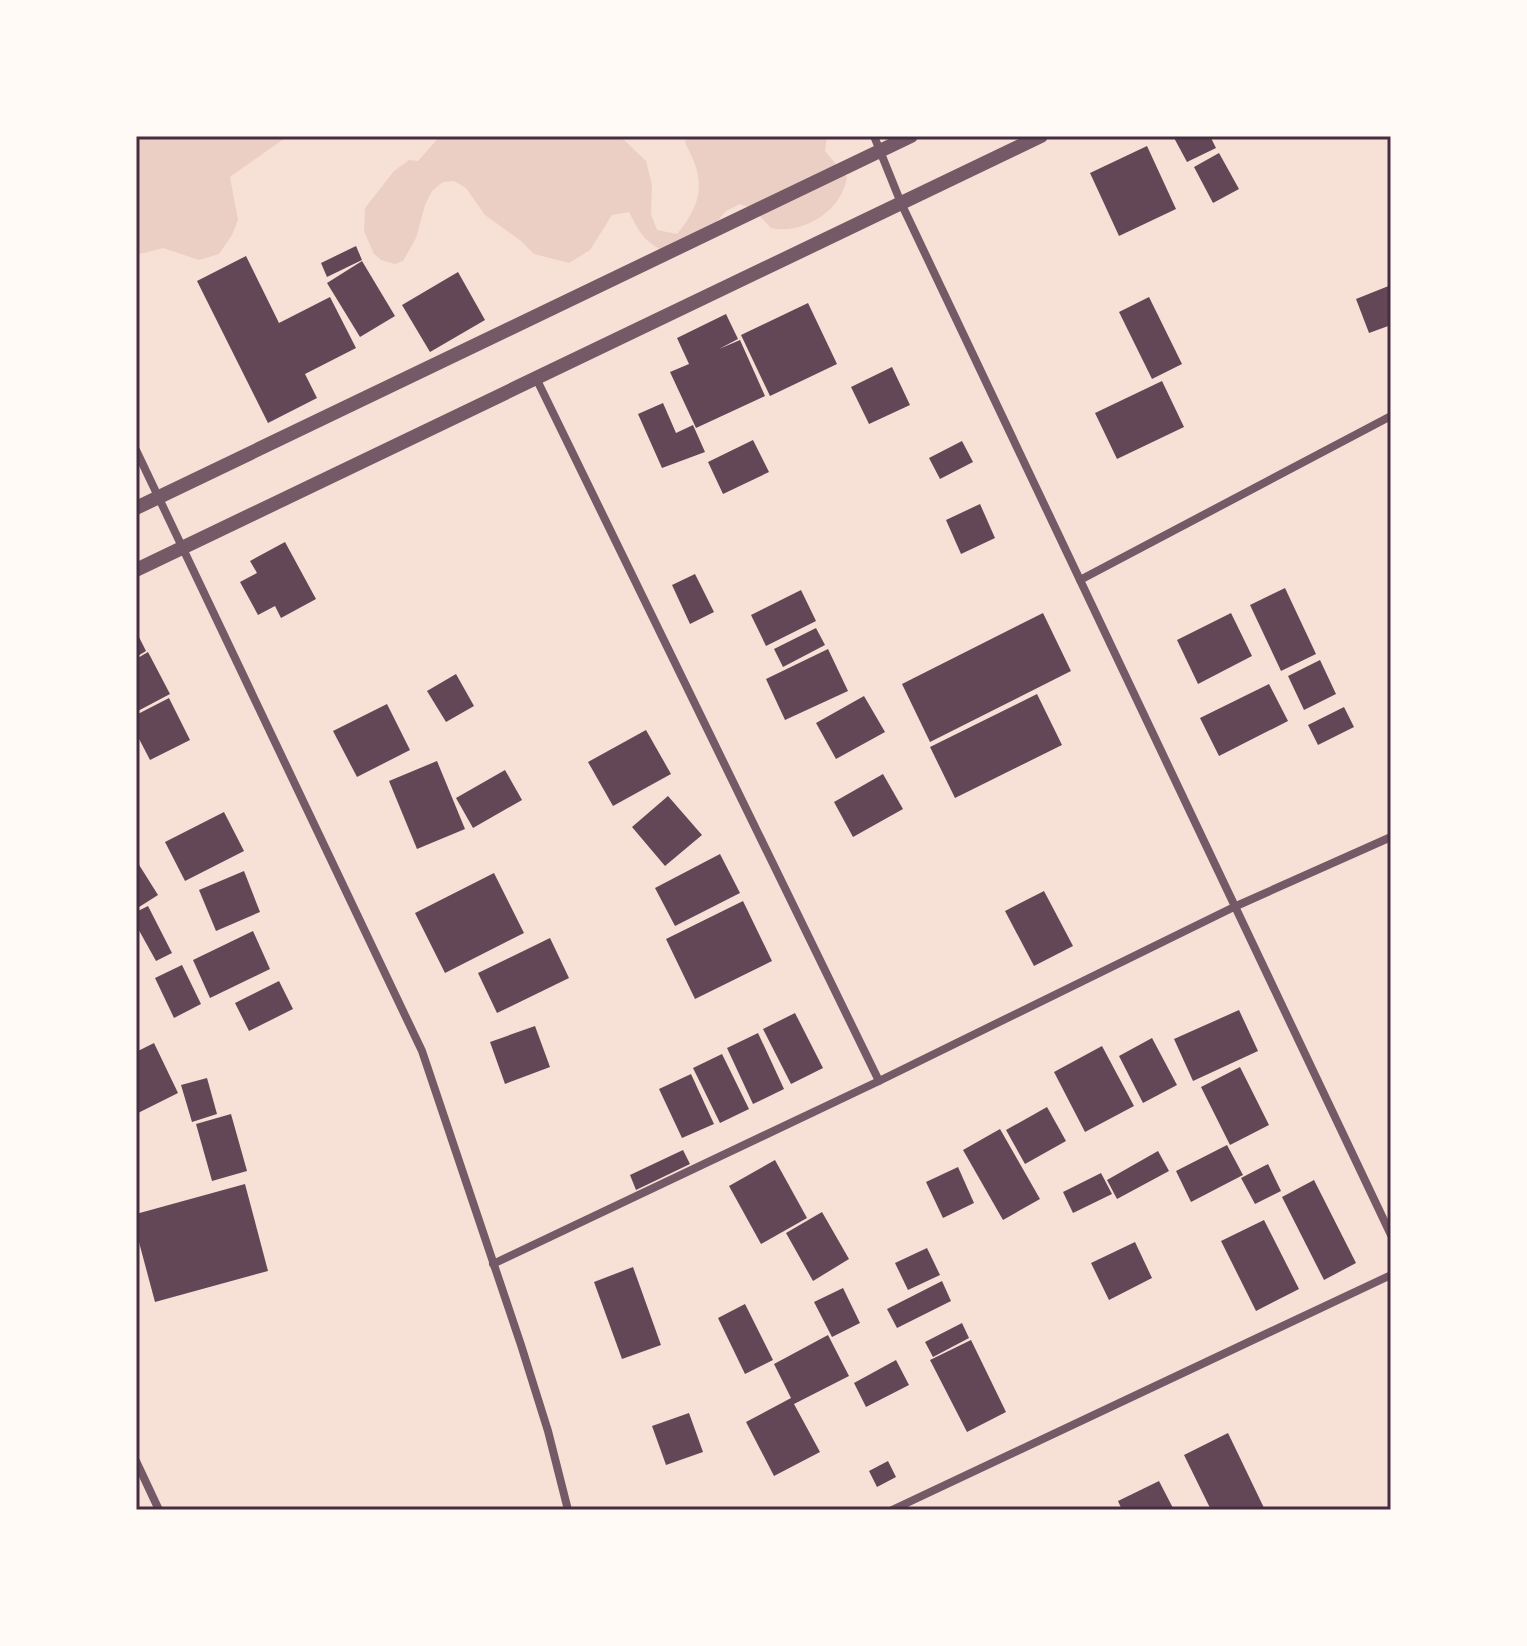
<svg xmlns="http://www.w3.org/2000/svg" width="1527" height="1646" font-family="Overpass,sans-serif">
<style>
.green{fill:#ebcfc5}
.building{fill:#644757}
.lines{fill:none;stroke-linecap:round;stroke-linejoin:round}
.minor{stroke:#755966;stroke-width:8}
.tertiary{stroke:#755966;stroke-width:14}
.neatline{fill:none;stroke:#4a2c40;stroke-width:3}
</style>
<rect width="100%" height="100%" fill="#f7e1d7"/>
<g class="green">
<polygon points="136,136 288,136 230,177 238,220 232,235 219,254 199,260 163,248 136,255"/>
<path d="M440,136h180l26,25 6,24 -1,29 6,16 20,4c26,-32 29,-54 8,-91l2,-7h140l-2,15 22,26c-5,34 -44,58 -76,51l-18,-19 -13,-5 -14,7 -21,25 -41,15c-19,-8 -26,-21 -35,-39l-17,3 -22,35 -21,13 -35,-9 -13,-13 -36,-26 -19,-27 -12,-7 -11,1 -11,9 -7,14 -9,33 -13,23 -8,3 -14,-4 -7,-6 -10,-23 1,-23 29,-37 15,-11 9,1z"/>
</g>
<g class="building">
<polygon points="1173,136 1210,136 1216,148 1187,162"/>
<polygon points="1147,146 1176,209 1119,236 1090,173"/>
<polygon points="1219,153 1239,189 1213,203 1194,167"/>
<polygon points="356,246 362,260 327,277 321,263"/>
<polygon points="246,256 279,323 330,297 356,348 305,374 317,398 268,423 197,281"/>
<polygon points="362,261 395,316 360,337 327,283"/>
<polygon points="458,272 485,320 430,352 402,305"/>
<polygon points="1391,285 1391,325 1369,333 1356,299"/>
<polygon points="1149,297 1182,364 1152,379 1119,312"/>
<polygon points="808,303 837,364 770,396 741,335"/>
<polygon points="726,314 738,339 719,349 740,340 765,396 696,428 670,372 689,364 677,338"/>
<polygon points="892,367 910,405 869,424 851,387"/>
<polygon points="1162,381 1184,427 1117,459 1095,413"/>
<polygon points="663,403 676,433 693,425 705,452 662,468 638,414"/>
<polygon points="753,440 769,472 723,494 708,462"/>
<polygon points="962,441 973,462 940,479 929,458"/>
<polygon points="980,504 995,538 961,554 946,520"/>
<polygon points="285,542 316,599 281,618 275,606 258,615 240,582 257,573 250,561"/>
<polygon points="695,574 714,612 690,624 672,585"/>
<polygon points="1285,588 1316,654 1281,671 1250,605"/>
<polygon points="801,590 816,621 766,646 751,615"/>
<polygon points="1043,613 1071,671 930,742 902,684"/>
<polygon points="1231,613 1252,656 1198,684 1177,640"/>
<polygon points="816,628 825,645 783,667 774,649"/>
<polygon points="136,631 146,651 136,657"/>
<polygon points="828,649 848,691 785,720 766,679"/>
<polygon points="148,652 170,694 136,712 136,659"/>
<polygon points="1320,660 1336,694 1304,710 1288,676"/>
<polygon points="456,674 474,706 446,722 427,691"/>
<polygon points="1269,684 1288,721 1219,756 1200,718"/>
<polygon points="1037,694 1062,745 955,798 930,747"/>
<polygon points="864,696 885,732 836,759 816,723"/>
<polygon points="169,698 190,740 150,760 136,733 136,715"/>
<polygon points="387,704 410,750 357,777 333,731"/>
<polygon points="1344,707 1354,727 1318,745 1308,725"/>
<polygon points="646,730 671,774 613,806 588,762"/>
<polygon points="437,761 465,829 417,849 389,781"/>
<polygon points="505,770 522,800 473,828 456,798"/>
<polygon points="883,774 903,809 853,837 834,802"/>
<polygon points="668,796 702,835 665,866 632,827"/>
<polygon points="224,812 244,851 185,881 165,842"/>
<polygon points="720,854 740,893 675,926 655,888"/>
<polygon points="136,860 158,895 136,909"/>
<polygon points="244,871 260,912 216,931 199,890"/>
<polygon points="494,873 524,933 445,973 415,913"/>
<polygon points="1044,891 1073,946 1034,966 1005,911"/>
<polygon points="743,901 772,961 695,999 666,939"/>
<polygon points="148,906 172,953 156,961 136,925 136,912"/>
<polygon points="253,931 270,969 210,998 193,960"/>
<polygon points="550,938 569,978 497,1013 478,973"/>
<polygon points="182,965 201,1004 174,1018 155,978"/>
<polygon points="279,981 293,1009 249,1031 235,1003"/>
<polygon points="1239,1010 1258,1051 1193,1081 1174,1039"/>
<polygon points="795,1013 823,1068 791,1084 763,1029"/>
<polygon points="535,1026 550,1067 505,1084 490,1042"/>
<polygon points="758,1033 784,1089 753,1104 727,1048"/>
<polygon points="1152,1038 1177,1085 1143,1103 1119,1056"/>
<polygon points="154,1043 178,1093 136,1114 136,1052"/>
<polygon points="1102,1046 1134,1106 1085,1132 1054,1072"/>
<polygon points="722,1054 749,1109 720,1123 693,1068"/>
<polygon points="1240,1067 1269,1125 1230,1145 1201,1087"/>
<polygon points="691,1074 714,1124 682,1138 659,1089"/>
<polygon points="207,1078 217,1114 192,1122 181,1085"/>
<polygon points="1047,1107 1066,1141 1025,1164 1006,1130"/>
<polygon points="231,1114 247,1171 212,1181 196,1124"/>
<polygon points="1000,1129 1040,1199 1003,1220 963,1150"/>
<polygon points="1227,1145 1243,1175 1191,1202 1176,1171"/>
<polygon points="683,1150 690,1164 636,1190 630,1175"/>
<polygon points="1158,1151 1169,1171 1117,1199 1107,1180"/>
<polygon points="775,1160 807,1218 761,1244 729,1186"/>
<polygon points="1268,1164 1281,1191 1255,1204 1241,1178"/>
<polygon points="958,1167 974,1203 943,1218 926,1182"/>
<polygon points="1101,1173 1112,1194 1073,1213 1063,1192"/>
<polygon points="1314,1180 1356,1263 1324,1280 1282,1197"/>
<polygon points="245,1184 268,1271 155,1302 136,1231 136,1214"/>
<polygon points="822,1212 849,1259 813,1281 786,1233"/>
<polygon points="1264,1220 1299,1289 1256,1311 1221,1241"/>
<polygon points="1135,1242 1152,1278 1109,1300 1091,1263"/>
<polygon points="927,1248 940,1275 908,1290 895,1263"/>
<polygon points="633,1267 661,1345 622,1359 594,1282"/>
<polygon points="942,1281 951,1301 897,1328 887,1309"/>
<polygon points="843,1288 860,1323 832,1337 814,1302"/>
<polygon points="745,1304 773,1360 745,1374 718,1318"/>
<polygon points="962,1323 969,1338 933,1357 925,1342"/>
<polygon points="828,1335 849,1376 794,1404 820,1452 774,1476 746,1422 791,1398 774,1364"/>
<polygon points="971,1340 1006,1412 967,1432 930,1360"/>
<polygon points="896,1360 909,1385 866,1407 854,1383"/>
<polygon points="689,1413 703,1452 666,1465 652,1426"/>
<polygon points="1228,1433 1265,1510 1211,1510 1184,1455"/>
<polygon points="888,1461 896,1477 877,1487 869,1471"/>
<polygon points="1159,1481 1174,1510 1122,1510 1118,1501"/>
</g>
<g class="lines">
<g class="minor">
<polyline points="874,136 901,203 1391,1235"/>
<polyline points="536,378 879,1081"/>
<polyline points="136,450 422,1051 521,1345 548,1431 568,1510"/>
<polyline points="1080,580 1391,416"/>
<polyline points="493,1264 879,1081 1234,907 1391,837"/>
<polyline points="136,1461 159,1510"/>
<polyline points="892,1510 1391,1275"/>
</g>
<g class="tertiary">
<polyline points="136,508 911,136"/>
<polyline points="136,570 1041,136"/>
</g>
</g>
<rect width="1527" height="1646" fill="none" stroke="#fffaf5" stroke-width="276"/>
<rect x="138" y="138" width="1251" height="1370" class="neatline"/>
</svg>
